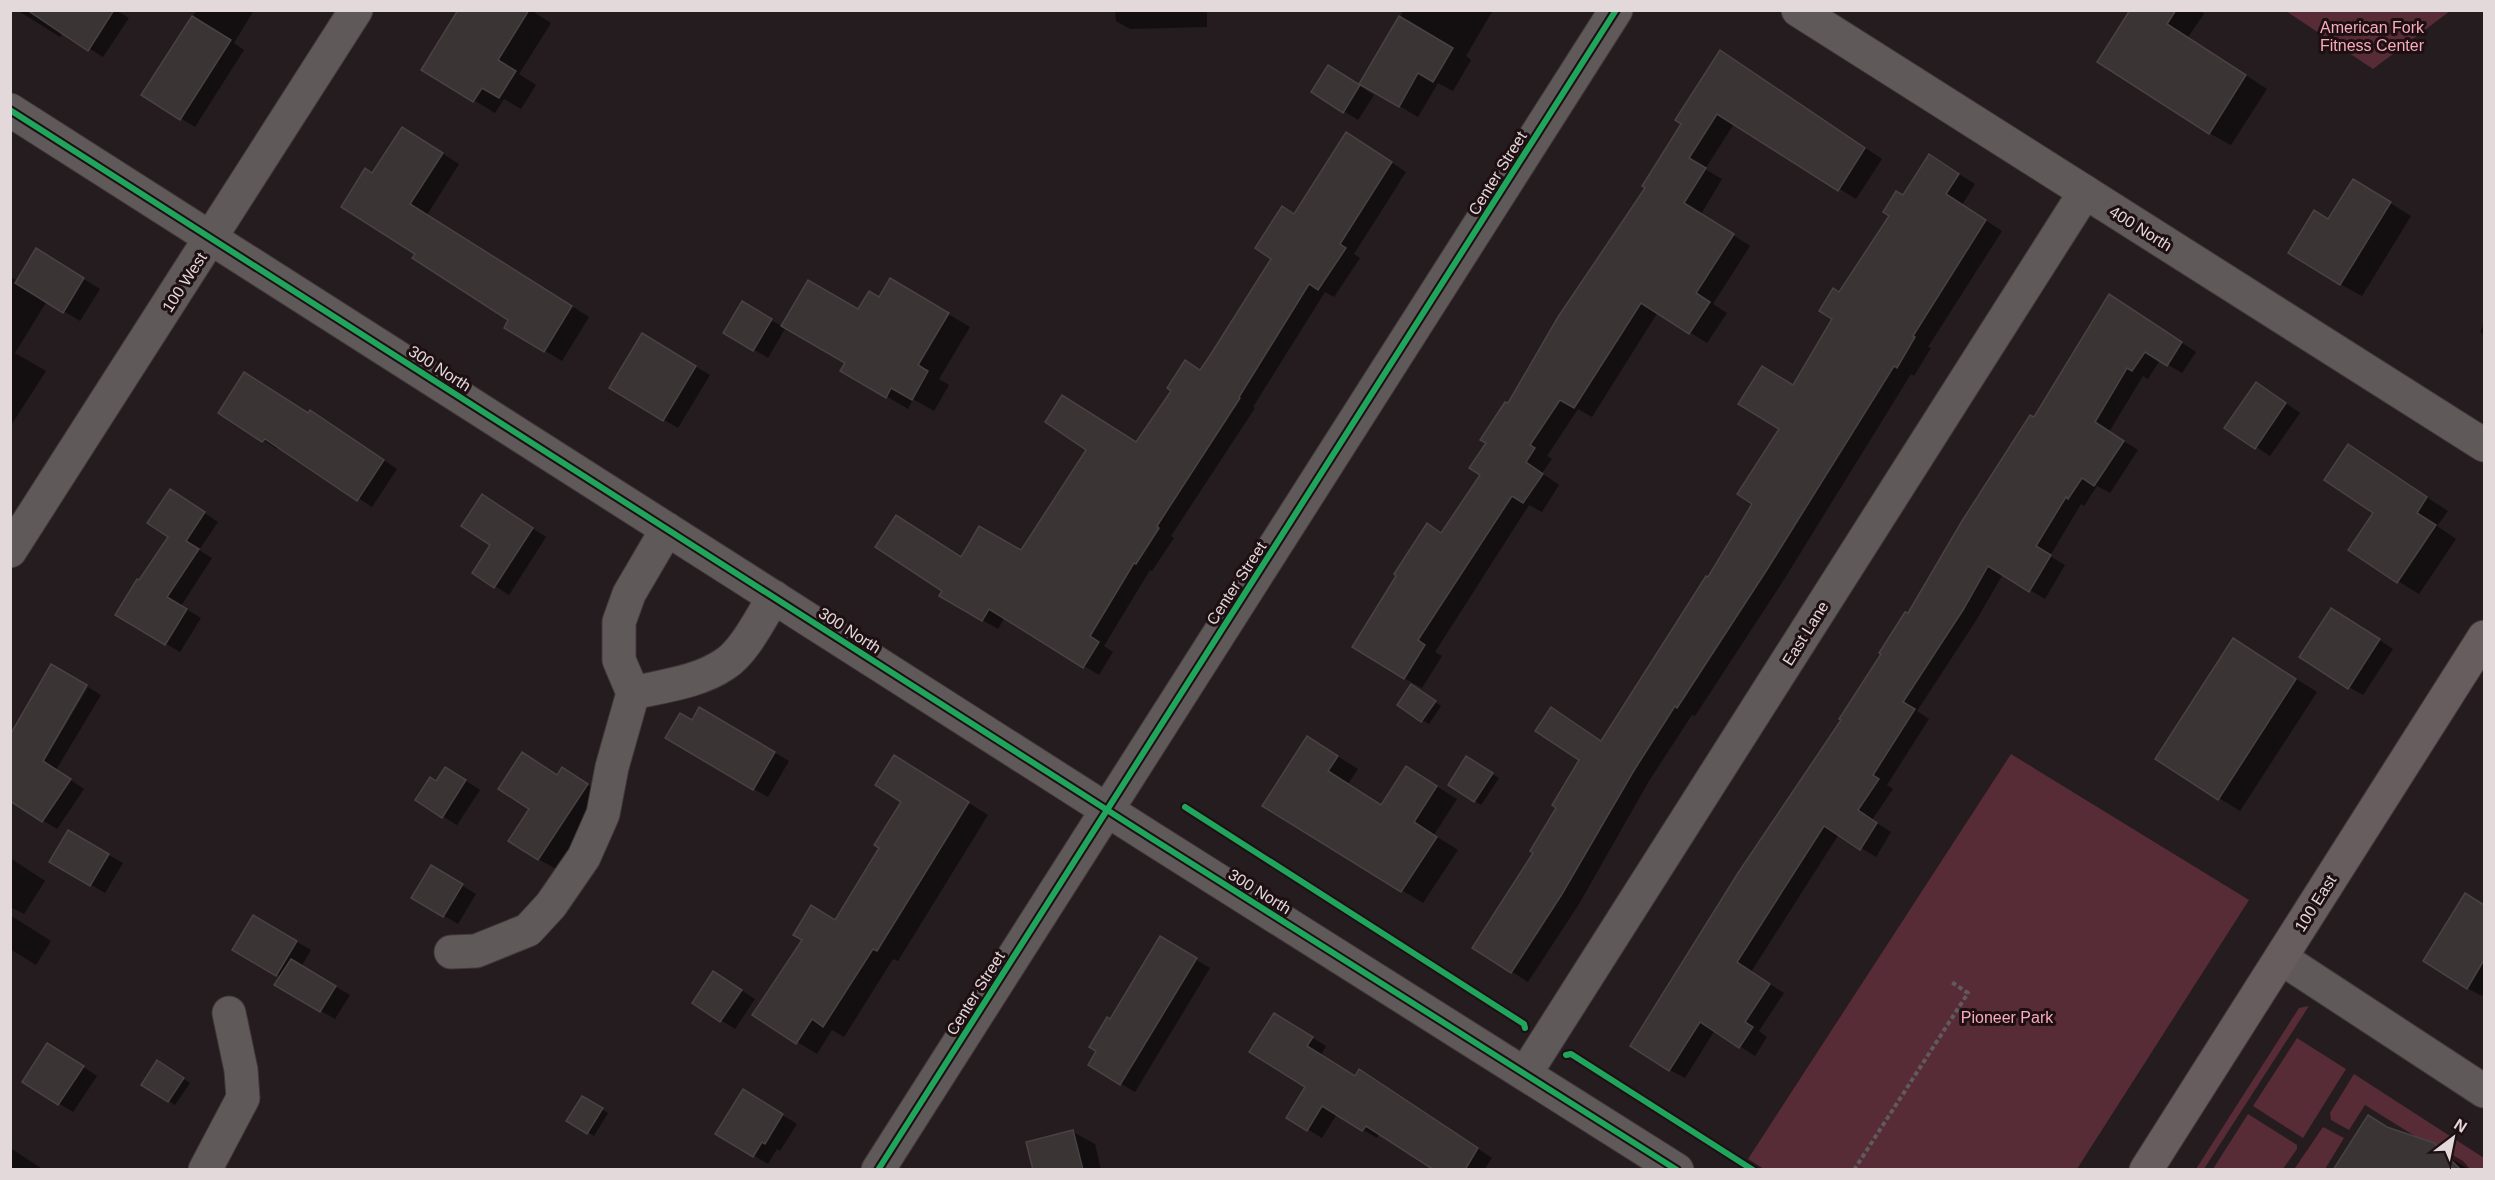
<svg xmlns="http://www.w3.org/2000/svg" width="2495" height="1180" font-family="Arial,sans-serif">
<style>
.green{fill:#582c36}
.shadow{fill:#0007}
.building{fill:#3a3435;stroke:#494244;stroke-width:1.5}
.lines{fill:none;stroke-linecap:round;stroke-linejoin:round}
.minor-casing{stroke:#40393a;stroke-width:35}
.major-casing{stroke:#40393a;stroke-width:35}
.path{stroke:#605a5b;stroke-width:4;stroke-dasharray:4.5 3;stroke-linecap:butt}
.minor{stroke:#60595a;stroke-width:33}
.major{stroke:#675c5e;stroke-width:33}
.cycleway-casing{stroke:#1e0f13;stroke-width:10}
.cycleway{stroke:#20a55d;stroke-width:6}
.labels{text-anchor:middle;stroke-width:6;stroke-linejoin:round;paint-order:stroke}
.park-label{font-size:16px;fill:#f9acbb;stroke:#1e0f13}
.street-label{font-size:16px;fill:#e3d8da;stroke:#1e0f13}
</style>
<rect width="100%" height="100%" fill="#241c1e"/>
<g class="green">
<polygon points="2286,11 2450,11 2373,69"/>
<polygon points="2011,754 2249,900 2077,1169 1764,1169 1748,1159"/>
<polygon points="2309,1006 2204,1169 2196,1169 2299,1008"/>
<polygon points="2297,1038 2346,1069 2303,1138 2253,1106"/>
<polygon points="2354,1074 2484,1158 2484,1169 2468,1169 2365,1105 2349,1130 2331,1120 2330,1113"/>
<polygon points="2248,1114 2297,1145 2297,1149 2283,1169 2213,1169"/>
<polygon points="2323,1127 2344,1138 2325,1169 2295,1168"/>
</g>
<g class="shadow">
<polygon points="17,10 116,10 129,18 103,57 63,32 60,37"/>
<polygon points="197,10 254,10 234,43 244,50 195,127 143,95"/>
<polygon points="460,10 537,10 535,13 551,23 519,74 536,85 521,109 504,99 495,113 423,69"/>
<polygon points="1115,10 1207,10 1207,27 1130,29 1116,21"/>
<polygon points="1404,10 1493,10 1466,56 1471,60 1453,91 1438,83 1418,117 1361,83"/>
<polygon points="2132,10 2199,10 2204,14 2188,37 2267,89 2231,145 2209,133"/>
<polygon points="1737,62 1882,159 1856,199 1734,124 1705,169 1722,179 1701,214 1750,246 1713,304 1727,313 1707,343 1658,312 1592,417 1578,409 1547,456 1552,459 1542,473 1559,485 1542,512 1529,505 1435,652 1442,656 1422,688 1404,678 1427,525 1441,533 1482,475 1488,442 1508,405"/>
<polygon points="1329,67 1374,95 1358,120 1344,111"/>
<polygon points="420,139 459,164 427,215 589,317 562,361 506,327 510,320 417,254 373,175"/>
<polygon points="1362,143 1406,172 1354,254 1360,258 1334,297 1325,292 1253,407 1255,408 1171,536 1174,538 1152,571 1150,570 1104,646 1113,652 1099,675 1005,617 998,629 941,596 961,558 1021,552 1137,444 1173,390 1185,362 1201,371 1273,258 1295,215"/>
<polygon points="1946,166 1975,184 1962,205 2002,231 1928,347 1931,348 1914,376 1911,374 1785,578 1695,716 1692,715 1649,781 1579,904 1528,982 1474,947 1535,852 1602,742 1709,579 1754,503 1794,387 1834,319 1840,294 1904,197"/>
<polygon points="2374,193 2411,216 2362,296 2340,284 2329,221"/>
<polygon points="53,260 100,289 80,321 47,301 15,353 46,371 10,427 10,277 18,281"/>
<polygon points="891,280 970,327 939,379 949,385 934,411 913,399 908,409 842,370 847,363 786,327 768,358 725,332 742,303 783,327 859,311 880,299"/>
<polygon points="2124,305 2196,352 2182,373 2160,360 2148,379 2143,376 2109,432 2138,450 2110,493 2097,486 2084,506 2081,504 2050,556 2065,565 2045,599 2003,574 1977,619 1917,711 1929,719 1887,785 1893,789 1872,820 1891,832 1876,857 1839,834 1751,972 1784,993 1759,1031 1767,1037 1755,1056 1715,1030 1685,1078 1670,1070 1632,1046 2034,419"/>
<polygon points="2484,324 2484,335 2480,332"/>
<polygon points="642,335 710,375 678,428 611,388"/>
<polygon points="2270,392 2300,413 2270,456 2226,427"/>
<polygon points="220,413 309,415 325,420 397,469 372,507 279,446 277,449"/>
<polygon points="2348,446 2448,511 2437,526 2456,539 2419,594 2398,581 2375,513"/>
<polygon points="184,499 218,522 199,550 212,558 181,606 201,618 180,652 117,615 170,536"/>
<polygon points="496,505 546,537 509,595 495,586"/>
<polygon points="2346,618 2393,649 2363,695 2349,687"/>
<polygon points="2255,653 2317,692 2240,811 2219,798"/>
<polygon points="88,687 101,695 56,770 84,789 57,829 10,800 38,767 40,768"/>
<polygon points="1418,690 1441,706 1429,724 1399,705"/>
<polygon points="700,709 789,761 768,797 667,738 693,722"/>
<polygon points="1329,751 1358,769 1348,784 1382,806 1407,768 1457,799 1434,835 1458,850 1423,903 1264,806"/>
<polygon points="523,754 559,775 584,782 609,798 560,871 538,859"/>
<polygon points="1473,762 1499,778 1481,805 1450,785"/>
<polygon points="914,769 988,815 898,961 893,959 844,1037 832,1030 817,1054 754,1015 836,921 881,848 903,801"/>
<polygon points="460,777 480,790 457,825 417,800"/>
<polygon points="68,832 123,863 105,893 51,861"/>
<polygon points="10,858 45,881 24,914 10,907"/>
<polygon points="431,867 476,894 458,924 414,898"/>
<polygon points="2466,895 2484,906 2484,991 2482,996 2467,988"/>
<polygon points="10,915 51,941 36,965 10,949"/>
<polygon points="254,917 311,950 301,967 350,995 335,1019 276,985 281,977 234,950"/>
<polygon points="1160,938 1210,968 1135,1092 1090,1065 1110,1021"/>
<polygon points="714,973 755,999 735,1029 694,1003"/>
<polygon points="1289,1023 1326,1046 1321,1055 1356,1077 1374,1079 1492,1158 1484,1170 1437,1170 1380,1133 1377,1138 1337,1114 1322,1138 1288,1117 1307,1086"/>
<polygon points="62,1053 97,1076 73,1112 24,1082"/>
<polygon points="164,1066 190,1083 175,1105 169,1101"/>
<polygon points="743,1091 797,1124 780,1151 777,1149 768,1164 717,1133"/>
<polygon points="582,1098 608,1113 594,1136 568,1120"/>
<polygon points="2390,1129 2434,1144 2463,1161 2471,1170 2335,1170"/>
<polygon points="1073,1132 1095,1144 1101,1170 1035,1170"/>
<polygon points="10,1148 15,1151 44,1170 10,1170"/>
</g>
<g class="building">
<polygon points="27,10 114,10 88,51"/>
<polygon points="458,10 529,10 498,60 516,71 499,98 482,88 473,102 421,70"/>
<polygon points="2130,10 2176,10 2167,24 2246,75 2209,134 2097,62"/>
<polygon points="192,16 231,40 180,120 141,95"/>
<polygon points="1399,16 1453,48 1433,82 1418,73 1399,107 1359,84"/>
<polygon points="1720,50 1865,148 1838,191 1717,114 1689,158 1706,168 1684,203 1734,234 1696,293 1710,302 1689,334 1641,303 1574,408 1560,400 1530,445 1535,448 1526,462 1543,474 1523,503 1512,496 1418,640 1425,645 1404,679 1352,647 1396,576 1394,574 1427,523 1441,533 1480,475 1469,468 1486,443 1480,440 1505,402 1508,403 1558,317 1645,188 1642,186 1681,124 1675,120"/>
<polygon points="1328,65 1360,85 1343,113 1311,92"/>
<polygon points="402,127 443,153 410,204 572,306 544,352 504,328 508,320 412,258 415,254 341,207 365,168 372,173"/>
<polygon points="1346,132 1392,162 1340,244 1346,248 1318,290 1309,284 1239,397 1240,398 1157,526 1159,528 1136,564 1134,563 1090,636 1099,642 1083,668 989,609 982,621 939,596 942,591 875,547 896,515 961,557 979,526 1021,550 1086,450 1045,422 1062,395 1136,442 1171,391 1167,388 1185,360 1200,370 1209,357 1271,259 1255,248 1282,206 1294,214"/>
<polygon points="1929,154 1959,174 1946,194 1986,220 1913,336 1915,337 1897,368 1894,366 1768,568 1677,708 1675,706 1633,772 1562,894 1511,973 1472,948 1533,853 1530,851 1556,808 1552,805 1579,760 1535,731 1551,707 1601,741 1706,576 1708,577 1752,504 1737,494 1779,429 1738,404 1762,366 1793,385 1832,319 1819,311 1833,288 1839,292 1889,216 1883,212 1896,191 1903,195"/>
<polygon points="2353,179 2391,202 2340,285 2288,253 2314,210 2328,219"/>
<polygon points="36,248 84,278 63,313 15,283"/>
<polygon points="890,278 949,313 918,365 928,371 912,400 891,388 886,398 840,371 845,363 781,326 808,280 858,309 869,291 879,297"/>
<polygon points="2109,294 2182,342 2167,366 2145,352 2132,371 2127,368 2095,422 2124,441 2094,486 2082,478 2068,499 2066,497 2036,546 2051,555 2029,592 1988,566 1963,610 1903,702 1915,709 1873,775 1879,779 1858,810 1877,823 1860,850 1824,826 1737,962 1770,984 1745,1022 1753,1027 1739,1048 1700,1022 1669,1071 1630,1046 1738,873 1841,720 1839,719 1881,654 1879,653 1905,612 1908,613 1962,521 2030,415 2034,417"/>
<polygon points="742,301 772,319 753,351 723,333"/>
<polygon points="642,333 696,366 663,421 609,388"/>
<polygon points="244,372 308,413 310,410 384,460 357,501 265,439 262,442 218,413"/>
<polygon points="2256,382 2286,403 2255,449 2224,428"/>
<polygon points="2348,444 2427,497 2417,513 2436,525 2397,583 2348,550 2373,513 2324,480"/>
<polygon points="170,489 205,512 186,541 199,549 167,597 187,609 165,645 115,615 137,579 139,580 168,537 147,523"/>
<polygon points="482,494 533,528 494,588 472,573 490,545 461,526"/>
<polygon points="2331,608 2380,639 2348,689 2299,657"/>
<polygon points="2233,638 2296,679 2218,800 2155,759"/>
<polygon points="51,664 87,685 43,761 71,779 42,822 10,801 10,735"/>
<polygon points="1411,684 1436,701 1421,722 1397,705"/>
<polygon points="699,707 775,752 753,790 665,738 680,713 692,720"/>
<polygon points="1307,736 1338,756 1328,771 1381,805 1406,766 1437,786 1414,822 1437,837 1401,892 1262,806"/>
<polygon points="522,752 557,775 562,767 588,784 538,860 508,841 529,809 498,789"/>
<polygon points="894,755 969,802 877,951 873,949 823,1027 812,1019 796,1044 752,1015 802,940 793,935 811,905 835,920 879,848 874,845 901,802 875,785"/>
<polygon points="1466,756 1493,773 1474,802 1448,785"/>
<polygon points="445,767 466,780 442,818 415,800 430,777 436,781"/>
<polygon points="68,830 109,854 90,886 49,862"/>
<polygon points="431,865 463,884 443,917 411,898"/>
<polygon points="2465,893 2484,905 2484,960 2467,989 2423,961"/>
<polygon points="253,915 297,941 276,976 232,950"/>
<polygon points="1160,936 1197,958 1120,1085 1088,1065 1096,1051 1089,1047 1107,1017 1110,1019"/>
<polygon points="291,959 336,986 320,1012 274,985"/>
<polygon points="713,971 742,990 720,1022 692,1003"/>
<polygon points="1274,1013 1313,1037 1307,1046 1355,1076 1359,1069 1478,1148 1465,1170 1434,1170 1366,1126 1362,1131 1322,1106 1307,1131 1286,1118 1305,1087 1249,1052"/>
<polygon points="47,1043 84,1066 58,1105 22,1082"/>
<polygon points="157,1060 184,1078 168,1102 141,1085"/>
<polygon points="743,1089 783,1114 765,1144 762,1142 753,1157 715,1134"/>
<polygon points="582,1096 603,1108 587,1134 566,1121"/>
<polygon points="2368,1115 2387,1127 2434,1143 2461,1170 2333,1170"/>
<polygon points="1073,1130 1083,1170 1033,1170 1026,1142"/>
</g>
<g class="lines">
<defs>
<g id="minor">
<polyline points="1798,10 2484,445"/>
<polyline points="10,110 1151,838 1677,1170"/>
<polyline points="10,551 356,10"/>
<path d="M633,693c30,-7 66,-11 92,-29 20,-13 36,-47 49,-67"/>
<polyline points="451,952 476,951 528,930 551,905 584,857 603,814 612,767 633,693 619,660 619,622 629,594 667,529"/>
<polyline points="2281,958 2484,1091"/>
<polyline points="1525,1074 2085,192"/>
<polyline points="205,1170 243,1098 241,1070 229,1013"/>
<polyline points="878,1170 1616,10"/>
</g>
<polyline id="major" points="2146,1170 2484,637"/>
</defs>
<use href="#minor" class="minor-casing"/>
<use href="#major" class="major-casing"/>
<polyline class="path" points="1854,1170 1968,993 1950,981"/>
<use href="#minor" class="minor"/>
<use href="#major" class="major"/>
<defs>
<g id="cycleway">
<polyline points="10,110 1151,838 1677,1170"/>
<polyline points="1185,807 1524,1024 1525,1028"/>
<polyline points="1566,1055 1571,1054 1753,1170"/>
<polyline points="878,1170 1616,10"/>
</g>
</defs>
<use href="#cycleway" class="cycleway-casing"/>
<use href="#cycleway" class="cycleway"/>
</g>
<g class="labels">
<g class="park-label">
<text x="2372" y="33">American Fork<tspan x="2372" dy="18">Fitness Center</tspan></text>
<text x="2007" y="1023">Pioneer Park</text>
</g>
<g class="street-label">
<text transform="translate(1497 173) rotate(-58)" y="6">Center Street</text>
<text transform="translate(2141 228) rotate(32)" y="6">400 North</text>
<text transform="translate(184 282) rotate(-57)" y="6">100 West</text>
<text transform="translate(440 368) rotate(33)" y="6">300 North</text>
<text transform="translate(1236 583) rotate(-57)" y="6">Center Street</text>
<text transform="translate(850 630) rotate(33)" y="6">300 North</text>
<text transform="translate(1805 633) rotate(-58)" y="6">East Lane</text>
<text transform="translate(1260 891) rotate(32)" y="6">300 North</text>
<text transform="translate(2315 903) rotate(-58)" y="6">100 East</text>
<text transform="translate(975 993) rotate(-58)" y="6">Center Street</text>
</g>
</g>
<rect width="2495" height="1180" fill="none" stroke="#e3d8da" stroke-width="24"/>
<g transform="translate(2453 1138) rotate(32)" stroke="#1e0f13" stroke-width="4.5" paint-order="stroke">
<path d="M0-4.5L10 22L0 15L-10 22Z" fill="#e3d8da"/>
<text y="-9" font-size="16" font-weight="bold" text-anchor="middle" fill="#e3d8da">N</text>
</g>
</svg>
